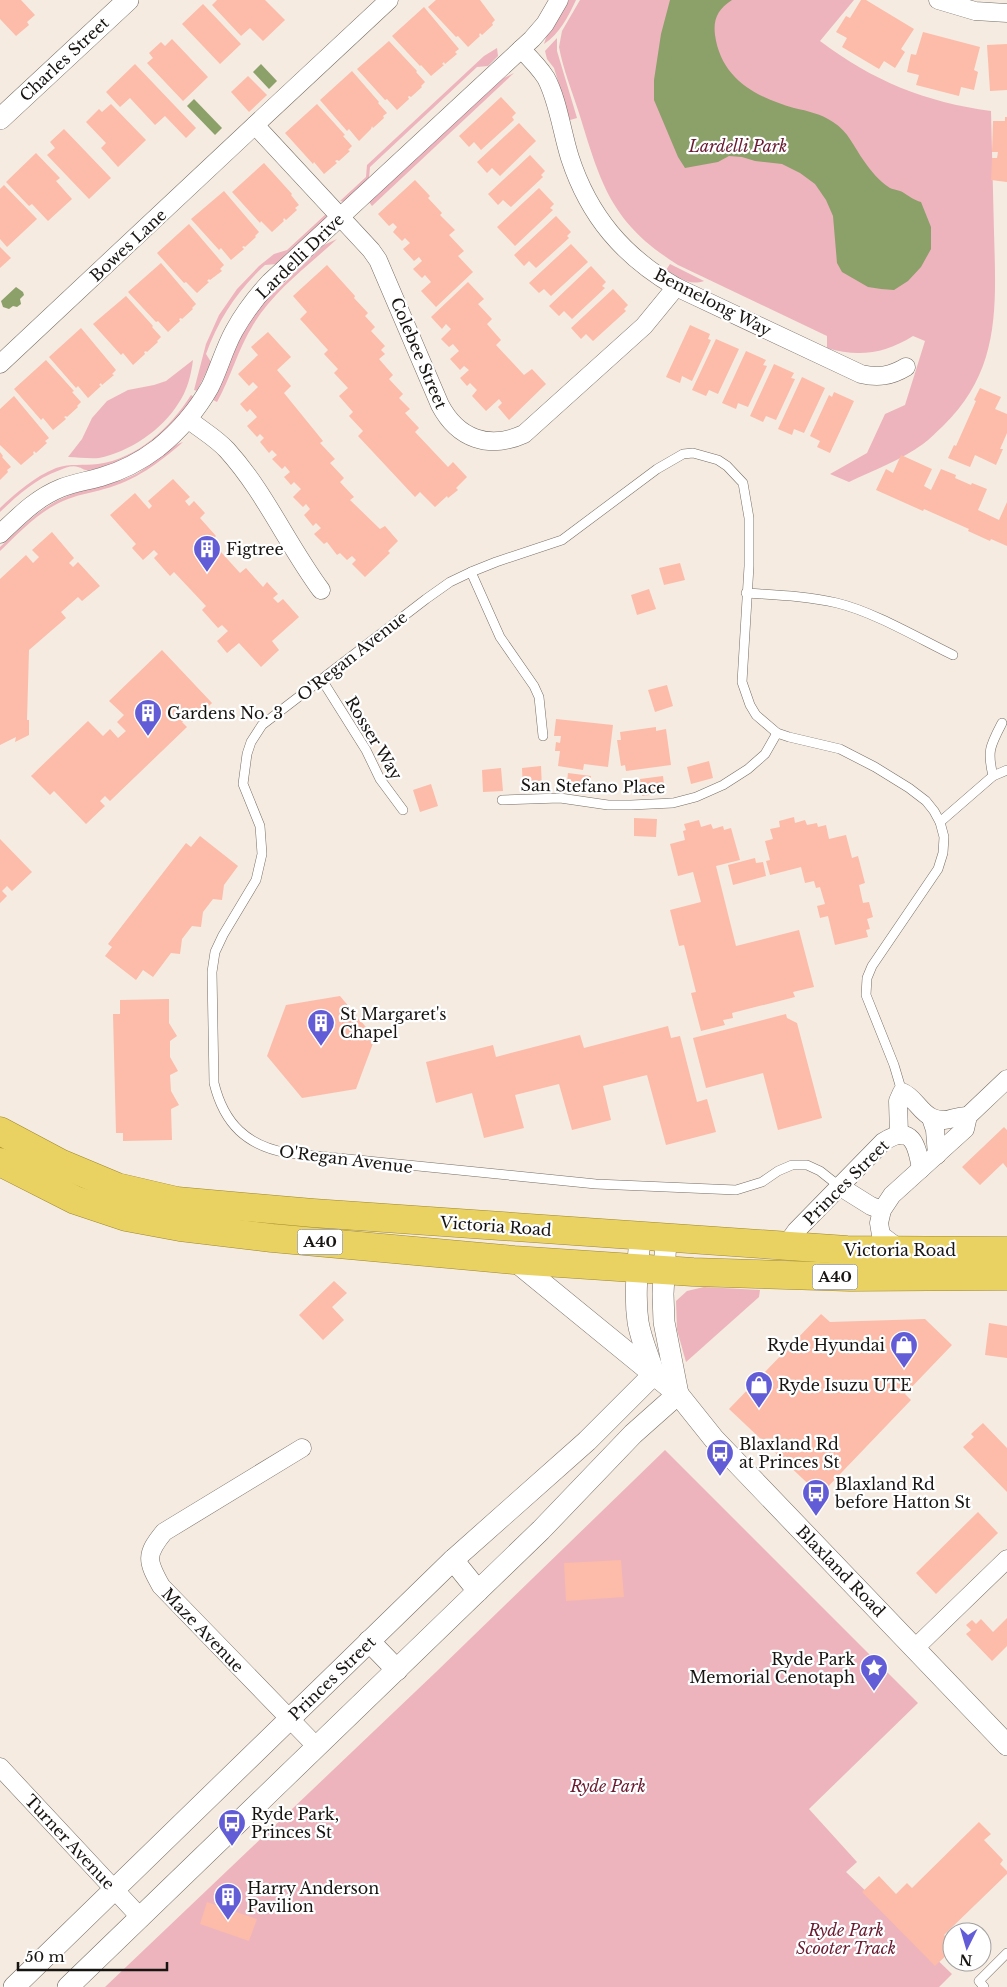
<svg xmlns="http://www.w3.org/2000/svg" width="1007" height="1987" font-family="'Libre Baskerville',serif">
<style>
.green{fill:#edb4bd}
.water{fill:#8ca069}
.building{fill:#fcbca9}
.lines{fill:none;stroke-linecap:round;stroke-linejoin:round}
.service-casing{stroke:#766d64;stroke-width:10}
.minor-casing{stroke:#766d64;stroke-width:19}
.tertiary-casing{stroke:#766d64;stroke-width:22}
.trunk-casing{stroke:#9d882c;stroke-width:29}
.service{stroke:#fff;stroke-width:9}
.minor{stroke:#fff;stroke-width:18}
.tertiary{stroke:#fff;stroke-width:21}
.trunk{stroke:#ead262;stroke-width:28}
.labels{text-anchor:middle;stroke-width:4.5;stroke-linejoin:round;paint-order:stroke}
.shield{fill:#fff;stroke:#5d5a58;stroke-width:1}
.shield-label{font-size:15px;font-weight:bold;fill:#171411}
.street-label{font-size:16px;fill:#171411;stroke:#fff}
.park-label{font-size:16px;font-style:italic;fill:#681b31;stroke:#fff}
.poi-label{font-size:16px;fill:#171411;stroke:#fff;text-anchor:start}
</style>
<rect width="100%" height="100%" fill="#f5ebe1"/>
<g class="green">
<path d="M569,0h7c-8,17 -16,33 -32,44 4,-16 18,-29 25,-44z"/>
<path d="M580,0h274l-34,41c53,40 105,61 171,70 1,40 2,81 3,121 2,74 7,138 -51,194 -7,6 -13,13 -20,18 -22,16 -49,26 -74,38l-19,-8 37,-21 18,-39 20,-9 20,-64 -12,-5c-27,17 -54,22 -86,12v-12l-149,-71c-67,-42 -77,-81 -99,-152 -7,-22 -16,-44 -20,-66l3,-16z"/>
<polygon points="557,38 557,51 577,118 570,120 554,68 547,59 545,51"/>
<polygon points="497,48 498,56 488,66 477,67 370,167 369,178 344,202 340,201 366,177 367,165 484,56"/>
<polygon points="514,73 372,206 369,202 502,79"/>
<path d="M326,214l1,3 -50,47 -12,1c-27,25 -46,53 -59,89l5,8 -14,29 -3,-1 12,-46 13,-29 18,-26 22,-23 15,-12 13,-4z"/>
<path d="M337,239c-29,27 -64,52 -84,86 -15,24 -22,52 -36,77l-4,-2 28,-63 19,-31 64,-61z"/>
<path d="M670,264l34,17c-15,5 -24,-3 -38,-11z"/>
<path d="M193,360c-2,16 -6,31 -15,44 -16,26 -49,48 -79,54 -10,1 -21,-1 -31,-1l14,-18 10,-21 15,-17 21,-11 26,-5 12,-4z"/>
<path d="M191,395l3,2c-23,36 -62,66 -105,73 -5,1 -6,-2 -11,-3 -6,-2 -13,1 -18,3 -25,9 -42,25 -60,42v-4c17,-16 34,-31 56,-40 15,-5 27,-2 42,-4 39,-5 73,-37 93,-69z"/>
<path d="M183,442c-24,21 -48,39 -79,47 -13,4 -28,6 -41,12 -25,11 -43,31 -63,50v-4c20,-18 38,-38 63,-49 23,-11 50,-12 73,-24 15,-8 32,-27 47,-32z"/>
<polygon points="704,1287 760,1290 759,1297 686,1362 677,1330 676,1301 687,1291"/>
<polygon points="665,1450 918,1703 809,1809 857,1862 846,1872 952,1974 939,1987 105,1987 436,1672"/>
</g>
<g class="water">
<path d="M670,0h62c-14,9 -19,19 -17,35 6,43 40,62 79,73 14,3 27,6 39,14 15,9 21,25 31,39 7,10 15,20 26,27 5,2 10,2 14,5 6,4 10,7 17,9l10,25v22l-10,18 -13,14 -14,9 -13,-1 -13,-2 -26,-15 -5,-9 -4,-47 -7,-16 -11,-16 -15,-11 -18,-9 -27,-3 -13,-4 -13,-1 -11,6 -33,6 -7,-11 -24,-57v-20l7,-46z"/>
<polygon points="261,64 277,81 269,89 253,72"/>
<polygon points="194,99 222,128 215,135 187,106"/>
<polygon points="16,287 23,292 24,295 20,299 21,304 17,307 13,306 9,309 3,307 1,301"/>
</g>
<g class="building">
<polygon points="0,0 21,0 35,15 27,22 29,25 16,36 0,19"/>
<polygon points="217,0 265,0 285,20 263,41 250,28 241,36 212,5"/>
<polygon points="436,0 480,0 495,20 492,23 493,25 482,35 480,33 479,35 480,36 468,47 458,36 456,37 428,7"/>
<polygon points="861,0 866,0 914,29 901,49 905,52 895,68 884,61 879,69 842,47 847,38 836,32 846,16 850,18"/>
<polygon points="203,4 241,44 220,64 182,24"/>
<polygon points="424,7 459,49 455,52 457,54 445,64 444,62 442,64 444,65 431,76 421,65 420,66 392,36"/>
<polygon points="923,32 980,47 974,70 978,72 974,90 961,87 959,96 916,85 919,75 907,72 911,54 916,55"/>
<polygon points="172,39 208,77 183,101 147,63 153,58 149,53 161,42 165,46"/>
<polygon points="389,41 417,71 416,72 425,82 421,86 422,87 411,97 409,96 408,97 409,99 397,110 387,99 385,100 357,69"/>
<polygon points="1007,44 1007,90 990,91 987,45"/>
<polygon points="135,64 196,128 186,138 165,116 155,125 130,98 120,107 106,92"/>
<polygon points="352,71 379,102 378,103 387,113 383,116 384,118 373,128 372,126 371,129 359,141 349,129 347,131 320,100"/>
<polygon points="248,76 267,95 249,112 231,92"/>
<polygon points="501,97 516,113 512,117 514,120 481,150 474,142 469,147 459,136"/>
<polygon points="111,104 146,140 118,167 101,148 106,143 86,122 99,109 102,112"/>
<polygon points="317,104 345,135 343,136 352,146 348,150 350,151 339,161 337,160 335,161 337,163 324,174 314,162 313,164 285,133"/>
<polygon points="1005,117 1007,117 1007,182 991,180 992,158 997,158 998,152 992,152 993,121 1005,121"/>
<polygon points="519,123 536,141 500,176 492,168 487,173 477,162"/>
<polygon points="64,129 111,178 89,199 47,155 55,148 50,142"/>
<polygon points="36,153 60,178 56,181 72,199 48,221 32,204 29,206 6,182"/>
<polygon points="530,155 545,171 541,175 543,177 511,207 503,200 498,205 488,194"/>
<polygon points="264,163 292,194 291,195 299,205 295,208 297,210 286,220 284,218 283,220 284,221 272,232 261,221 260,223 232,192"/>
<polygon points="415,180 430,196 428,198 442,213 440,215 455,230 449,235 464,251 458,256 473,272 436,307 421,291 431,282 425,275 422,278 413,269 422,261 419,257 414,261 403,249 410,243 405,238 402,241 393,232 397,227 393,223 389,226 378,214"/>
<polygon points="4,185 37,219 7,247 0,239 0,189"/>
<polygon points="539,188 554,204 550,208 553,210 515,246 497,227"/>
<polygon points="224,191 259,232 255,236 256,237 245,247 244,246 242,247 244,249 231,260 221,248 219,250 191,219"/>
<polygon points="556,216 571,232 567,236 569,238 536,268 529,261 524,266 514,255"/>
<polygon points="189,224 224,265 220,269 222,271 210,280 209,279 207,281 209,282 197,293 186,282 184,283 157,253"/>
<polygon points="571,244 588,262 551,296 544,289 539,293 529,283"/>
<polygon points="0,247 11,258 0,268"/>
<polygon points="161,263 196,304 192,308 193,309 182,319 181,318 179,319 180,321 168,332 158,321 156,322 128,292"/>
<polygon points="327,265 355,296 354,298 368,313 365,316 375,327 371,331 385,346 381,350 385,354 379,359 393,375 389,379 403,394 399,398 410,409 405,413 419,428 415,432 448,467 453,462 467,477 456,488 458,490 448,498 447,496 435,507 420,492 415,497 358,436 363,431 349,416 353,412 339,396 348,388 334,373 338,369 324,354 328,350 300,319 307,312 293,296"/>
<polygon points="591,266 606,282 602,286 605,288 572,319 564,311 559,316 549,306"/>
<polygon points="468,282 484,299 478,304 492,319 487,324 501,340 496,345 524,375 532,369 546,384 509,420 498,407 502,403 499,399 486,411 472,396 477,390 470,383 467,386 460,378 469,370 464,366 460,370 450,359 459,351 453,344 449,347 441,339 451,329 446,324 442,329 431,317"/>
<polygon points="613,289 628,305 624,309 626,311 593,341 586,334 581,339 571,328"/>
<polygon points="126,296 153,326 152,327 161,337 157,341 158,342 147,352 146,351 144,352 145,354 133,365 123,353 121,355 93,324"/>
<polygon points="690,325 710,334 708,339 711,340 692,381 682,376 680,383 666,377"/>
<polygon points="81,328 116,370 112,374 114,375 102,385 101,383 99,385 101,386 88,398 78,386 76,388 49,357"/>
<polygon points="268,332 291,357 277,370 291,386 284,393 323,441 320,443 335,459 330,463 344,478 340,482 354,497 350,500 380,529 385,526 398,541 388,551 390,553 365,577 352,564 356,560 352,556 347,560 340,553 337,555 327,542 324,544 314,534 321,528 316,523 313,526 304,515 310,509 306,504 303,507 293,497 301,489 294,482 291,485 284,477 290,472 285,466 282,469 272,459 277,455 272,450 269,453 260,442 264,438 260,434 257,437 247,426 257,417 250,409 247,412 240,404 258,387 253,382 249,386 238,374 258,355 251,347"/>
<polygon points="716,339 739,349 718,394 709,390 706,396 692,390"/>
<polygon points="746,351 766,360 763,365 767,366 748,407 738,403 736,409 722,403"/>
<polygon points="46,360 74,391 72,392 81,402 77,406 78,407 67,417 66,416 64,417 66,419 53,430 43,418 41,420 14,389"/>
<polygon points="774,364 794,373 791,378 795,379 776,420 766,416 763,422 750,416"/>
<polygon points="802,377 825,388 804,433 794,429 792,435 778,429"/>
<polygon points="980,388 1001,397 995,409 1007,414 1007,433 1000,449 1003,449 996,465 975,455 970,467 948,458 954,445 956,446 976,401 974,400"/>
<polygon points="834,392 854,401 830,453 817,447 820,441 810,436 829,395 832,397"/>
<polygon points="14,396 49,438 45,441 47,443 36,453 34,451 33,453 34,454 21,465 0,445 0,409"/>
<polygon points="0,452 3,456 2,457 11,467 7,470 8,472 0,480"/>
<polygon points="901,455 932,469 924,486 931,490 941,469 956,475 955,478 971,485 972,483 987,489 978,510 999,520 1007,502 1007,546 991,539 990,541 968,531 969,529 924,509 923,511 876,490 886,469 893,473"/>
<polygon points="173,479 190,497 185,501 189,506 194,501 205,513 200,518 216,536 211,541 240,573 246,568 263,587 267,582 278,594 273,598 278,603 283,599 299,617 272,641 279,650 261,667 239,643 227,653 217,641 228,631 222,625 218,628 202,610 206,606 174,572 170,576 154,558 158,554 154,550 143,560 132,548 136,544 110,515 135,493 149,509 152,506 148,501"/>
<polygon points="52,532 74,558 69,563 73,567 78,562 100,586 82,601 78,597 61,612 66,618 29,650 27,720 29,720 29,735 15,742 16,737 0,745 0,579 26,555 33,563 39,557 32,550"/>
<polygon points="680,563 685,580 664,585 659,568"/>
<polygon points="649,589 656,609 637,615 631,595"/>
<polygon points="162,650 212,703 192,722 188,717 182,722 187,727 110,801 105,796 100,801 105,806 86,824 54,791 50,795 31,776 88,721 103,736 110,729 118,738 126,731 117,722 124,715 109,701"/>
<polygon points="667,685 673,706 655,712 648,690"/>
<polygon points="556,719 613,725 608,767 584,764 583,770 558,766 560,751 555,751 556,742 560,743 561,736 554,736"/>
<polygon points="656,727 656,731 666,729 671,765 626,771 625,765 621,766 617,740 621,740 620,732"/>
<polygon points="709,761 713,778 691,784 687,767"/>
<polygon points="541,766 542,789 523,790 522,768"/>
<polygon points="501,768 503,791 483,792 482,770"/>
<polygon points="568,773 591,776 589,794 566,791"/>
<polygon points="663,776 665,793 642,796 640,779"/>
<polygon points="431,784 438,806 420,812 413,790"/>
<polygon points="794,817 795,823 805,820 807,825 817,823 818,827 826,825 829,839 846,835 852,858 858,856 865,883 859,885 863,903 869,902 873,917 867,919 870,929 866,930 868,937 835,945 828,916 820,918 817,906 825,904 820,887 816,888 814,881 805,883 801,867 770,875 766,861 770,860 765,841 773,839 770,829 780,827 779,821"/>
<polygon points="634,818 657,819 656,837 634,836"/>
<polygon points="699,820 701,827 711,824 713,829 723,826 724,830 731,828 740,860 716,866 736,946 799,930 814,987 793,992 795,997 732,1013 733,1018 723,1020 725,1025 701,1031 691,993 696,992 684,945 679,946 670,910 701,902 693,872 678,876 670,844 685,840 683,831 686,830 684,824"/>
<polygon points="200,836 238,866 224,885 222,900 213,899 203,912 201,927 192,926 182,939 180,954 171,953 153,977 143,970 136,980 105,956 112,947 108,944 186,843 191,847"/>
<polygon points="0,839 32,872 12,891 7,886 2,891 7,896 0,903"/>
<polygon points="755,858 756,863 763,862 766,876 733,885 728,865"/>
<polygon points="340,996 375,1038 356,1089 302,1098 267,1056 286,1005"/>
<polygon points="169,999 169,1023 177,1036 170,1041 170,1057 178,1071 170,1075 171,1091 179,1105 171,1109 172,1140 123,1141 123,1133 116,1133 113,1014 120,1014 120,1000"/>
<polygon points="786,1014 787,1018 797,1023 822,1118 778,1130 763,1073 706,1088 693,1038"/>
<polygon points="668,1026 671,1038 680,1036 697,1102 707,1099 716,1132 666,1145 647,1075 603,1086 611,1120 572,1130 559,1084 515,1095 524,1128 484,1138 472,1093 436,1103 426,1062 493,1045 496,1057 580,1035 584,1048"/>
<polygon points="1004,1127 1007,1130 1007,1168 1003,1163 980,1185 962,1167"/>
<polygon points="334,1281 347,1293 332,1307 344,1320 323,1340 299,1315"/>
<polygon points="821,1314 830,1322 925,1319 952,1345 905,1394 911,1400 820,1495 729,1409"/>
<polygon points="989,1323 1007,1326 1007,1358 985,1355"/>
<polygon points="983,1423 1007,1448 1007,1492 963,1447 974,1437 971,1434"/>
<polygon points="978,1512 998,1533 936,1594 916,1573"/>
<polygon points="621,1560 624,1597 566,1601 564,1563"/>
<polygon points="1007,1618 1007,1646 992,1661 966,1634 971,1630 966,1625 972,1620 976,1624 981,1619 993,1632"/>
<polygon points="979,1822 991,1834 984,1840 1003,1860 1000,1864 1007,1871 1007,1874 944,1935 952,1943 952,1950 935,1966 862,1892 879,1876 896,1894 907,1883 912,1888"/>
<polygon points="207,1902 257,1919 249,1941 200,1924"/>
</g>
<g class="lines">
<defs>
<g id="service">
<polyline points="471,572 500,637 534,686 539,697 543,736"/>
<path d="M746,593c31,2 61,3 91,10 37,9 81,35 116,52"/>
<polyline points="322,680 366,750 380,779 403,810"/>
<path d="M993,776c-6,-25 -3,-30 9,-53"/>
<polyline points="502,800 560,798 608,805 631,805 673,803 696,797 723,785 748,769 765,754 777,733"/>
<polyline points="940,822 993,776 1007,770"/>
<path d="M839,1186l-19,-15 -13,-6h-15l-14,6 -16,11 -26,8 -140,-6 -308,-31c-41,-7 -64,-29 -74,-70l-2,-111 3,-20 8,-17 33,-55 6,-26 -2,-28 -17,-42 4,-30 4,-12 11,-17 164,-126 24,-17 21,-10 25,-10 66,-22 95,-71 26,-15 10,-1 25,7 9,6 16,17 6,35v48l-7,116 8,23 6,10 21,18 12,4 51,12 35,18 34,21 17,13 8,10 6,11 4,15 -1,16 -5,16 -66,97 -5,12 -1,17 28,70 8,27"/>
<polyline points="984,1987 979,1981 1007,1953"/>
</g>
<g id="minor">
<path d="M389,0l-134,125 116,125 7,10 62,145c18,34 49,45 84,29l120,-108 32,-39"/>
<polyline points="938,0 975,11 1007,13"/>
<path d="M521,49c9,9 18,18 25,29 12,22 16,55 24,80 19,58 53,98 106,129l185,87c17,4 30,2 45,-7"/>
<polyline points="0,364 255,125"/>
<path d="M188,419c12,10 28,19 39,31 38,42 60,94 94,140"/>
<path d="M0,534c19,-18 36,-36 61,-46 13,-5 26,-7 40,-11 21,-6 40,-16 57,-29 21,-17 39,-38 52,-61 9,-18 14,-38 24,-56 10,-18 22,-34 36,-49l262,-243 13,-15 14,-24"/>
<polyline points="931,1118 935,1130 937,1155"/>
<path d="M899,1135l-1,-34 4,-9c13,5 18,21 31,26 15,6 21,-3 35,-2"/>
<polyline points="839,1186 871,1206 882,1210"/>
<path d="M786,1245l10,-14 87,-89c29,-19 34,3 38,27"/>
<polyline points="901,1250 881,1235 879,1223 882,1210 892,1195 965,1129 968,1116 1007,1079"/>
<path d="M302,1448l-138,84c-19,23 -17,29 -3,54l156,161"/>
<polyline points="915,1648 1007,1559"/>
<polyline points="0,1767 141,1918"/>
</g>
<g id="tertiary">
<polyline points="0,119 128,0"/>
<polyline points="666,1239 663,1294 664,1322 678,1394"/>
<polyline points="514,1260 678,1394 714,1439 1007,1745"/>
<polyline points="453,1560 478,1591"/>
<polyline points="369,1641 397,1670"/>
<path d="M14,1987l439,-427 134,-119 67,-67c-5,-17 -13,-34 -16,-52 -4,-28 0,-57 2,-85"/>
<polyline points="68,1987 541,1530 633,1434 678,1394"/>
</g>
<g id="trunk">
<polyline points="0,1131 62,1164 117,1187 177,1201 313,1213 847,1250 1007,1251"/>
<polyline points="0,1162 75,1200 126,1217 180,1227 272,1238 514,1260 693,1272 850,1277 1007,1276"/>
</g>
</defs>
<use href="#service" class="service-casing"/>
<use href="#minor" class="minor-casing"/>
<use href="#tertiary" class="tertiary-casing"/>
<use href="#trunk" class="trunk-casing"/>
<use href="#service" class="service"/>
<use href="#minor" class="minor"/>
<use href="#tertiary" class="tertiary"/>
<use href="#trunk" class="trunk"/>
</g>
<defs>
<symbol id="building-pin" viewBox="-11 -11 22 30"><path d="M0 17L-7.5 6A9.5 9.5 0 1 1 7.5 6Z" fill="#625dd6" stroke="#fff"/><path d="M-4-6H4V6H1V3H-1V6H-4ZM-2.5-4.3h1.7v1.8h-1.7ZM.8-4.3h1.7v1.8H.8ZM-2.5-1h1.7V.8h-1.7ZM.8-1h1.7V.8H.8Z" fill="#fff"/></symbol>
<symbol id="shop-pin" viewBox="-11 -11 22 30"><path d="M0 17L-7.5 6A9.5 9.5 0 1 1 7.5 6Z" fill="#625dd6" stroke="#fff"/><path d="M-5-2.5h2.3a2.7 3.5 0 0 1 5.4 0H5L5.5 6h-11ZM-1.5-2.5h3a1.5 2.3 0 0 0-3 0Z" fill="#fff"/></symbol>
<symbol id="bus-pin" viewBox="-11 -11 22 30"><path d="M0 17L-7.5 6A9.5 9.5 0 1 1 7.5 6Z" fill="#625dd6" stroke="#fff"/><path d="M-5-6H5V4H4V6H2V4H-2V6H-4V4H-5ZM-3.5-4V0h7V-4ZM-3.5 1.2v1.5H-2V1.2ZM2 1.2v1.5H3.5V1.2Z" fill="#fff"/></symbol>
<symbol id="sight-pin" viewBox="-11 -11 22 30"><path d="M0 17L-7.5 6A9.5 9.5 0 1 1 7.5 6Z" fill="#625dd6" stroke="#fff"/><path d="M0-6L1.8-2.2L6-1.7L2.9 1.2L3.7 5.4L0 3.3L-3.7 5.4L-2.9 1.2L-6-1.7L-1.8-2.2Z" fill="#fff"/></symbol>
</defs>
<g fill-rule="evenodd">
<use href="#building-pin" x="191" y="533" width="32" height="43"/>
<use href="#building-pin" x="132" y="697" width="32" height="43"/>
<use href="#building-pin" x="305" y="1007" width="32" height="43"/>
<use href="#shop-pin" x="888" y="1329" width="32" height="43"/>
<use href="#shop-pin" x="743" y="1369" width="32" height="43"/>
<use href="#bus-pin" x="704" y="1437" width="32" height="43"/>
<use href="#bus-pin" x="800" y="1477" width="32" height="43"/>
<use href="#sight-pin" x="858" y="1652" width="32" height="43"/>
<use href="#bus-pin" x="216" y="1807" width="32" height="43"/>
<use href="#building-pin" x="212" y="1881" width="32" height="43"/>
</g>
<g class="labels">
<g class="shield">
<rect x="297.5" y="1229.5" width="45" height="25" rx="4"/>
<rect x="812.5" y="1264.5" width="45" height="25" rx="4"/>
</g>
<g class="shield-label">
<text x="320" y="1247">A40</text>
<text x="835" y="1282">A40</text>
</g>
<g class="street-label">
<text transform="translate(64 59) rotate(-43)" y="6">Charles Street</text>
<text transform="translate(128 245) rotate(-43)" y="6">Bowes Lane</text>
<text transform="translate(300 256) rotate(-44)" y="6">Lardelli Drive</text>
<text transform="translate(713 302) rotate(27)" y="6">Bennelong Way</text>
<text transform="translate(419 353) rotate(67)" y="6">Colebee Street</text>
<text transform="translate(352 656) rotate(-38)" y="6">O'Regan Avenue</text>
<text transform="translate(374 738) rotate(59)" y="6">Rosser Way</text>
<text transform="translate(593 786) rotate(1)" y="6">San Stefano Place</text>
<text transform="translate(346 1159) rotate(7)" y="6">O'Regan Avenue</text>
<text transform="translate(846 1182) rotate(-45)" y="6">Princes Street</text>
<text transform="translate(496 1226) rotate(4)" y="6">Victoria Road</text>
<text x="900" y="1256">Victoria Road</text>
<text transform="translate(841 1571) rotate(46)" y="6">Blaxland Road</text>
<text transform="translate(203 1630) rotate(46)" y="6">Maze Avenue</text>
<text transform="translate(332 1678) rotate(-44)" y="6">Princes Street</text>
<text transform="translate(70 1842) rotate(47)" y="6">Turner Avenue</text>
</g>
<g class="park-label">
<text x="738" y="152">Lardelli Park</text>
<text x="608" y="1792">Ryde Park</text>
<text x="846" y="1936">Ryde Park<tspan x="846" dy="18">Scooter Track</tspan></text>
</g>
<g class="poi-label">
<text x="226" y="555">Figtree</text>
<text x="167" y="719">Gardens No. 3</text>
<text x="340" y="1020">St Margaret's<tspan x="340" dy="18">Chapel</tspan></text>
<text x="885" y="1351" text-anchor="end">Ryde Hyundai</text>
<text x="778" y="1391">Ryde Isuzu UTE</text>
<text x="739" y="1450">Blaxland Rd<tspan x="739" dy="18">at Princes St</tspan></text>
<text x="835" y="1490">Blaxland Rd<tspan x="835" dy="18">before Hatton St</tspan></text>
<text x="855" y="1665" text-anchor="end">Ryde Park<tspan x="855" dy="18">Memorial Cenotaph</tspan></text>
<text x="251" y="1820">Ryde Park,<tspan x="251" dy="18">Princes St</tspan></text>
<text x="247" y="1894">Harry Anderson<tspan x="247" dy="18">Pavilion</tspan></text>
</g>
</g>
<g transform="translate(967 1947) rotate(185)"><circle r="24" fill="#ffffff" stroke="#a2a1a0"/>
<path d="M0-4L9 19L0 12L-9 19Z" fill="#625dd6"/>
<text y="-8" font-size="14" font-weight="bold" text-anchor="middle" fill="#171411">N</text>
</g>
<path d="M18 1962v8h149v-8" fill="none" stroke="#171411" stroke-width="2.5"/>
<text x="25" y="1962" font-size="15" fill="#171411" stroke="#ffffff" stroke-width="4" paint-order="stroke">50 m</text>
</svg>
